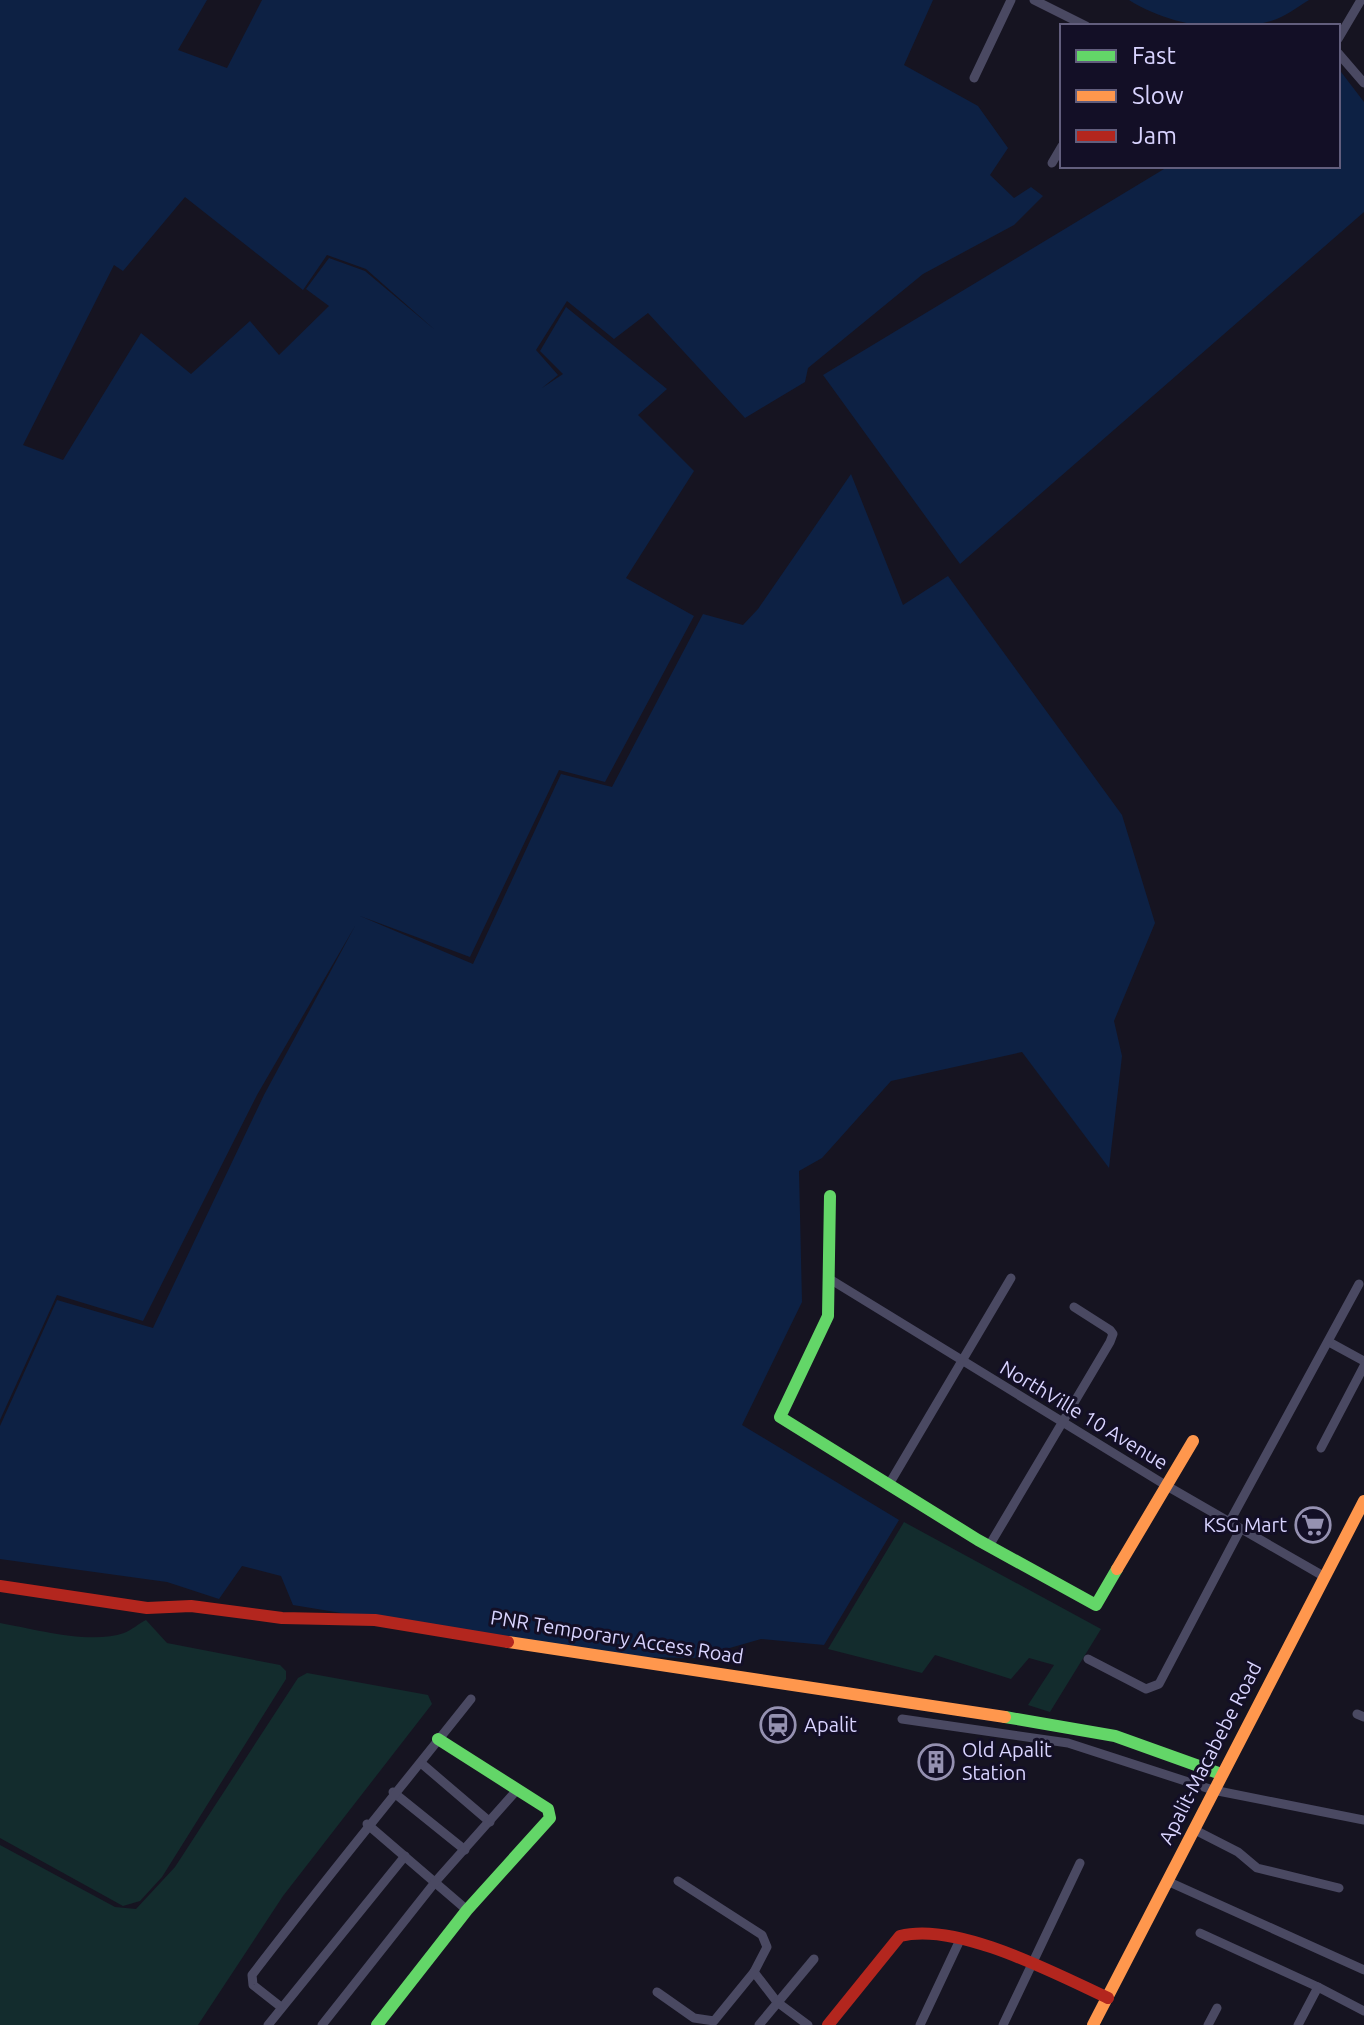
<svg xmlns="http://www.w3.org/2000/svg" width="1364" height="2025" font-family="Ubuntu,sans-serif">
<style>
.green{fill:#132c2d}
.water{fill:#0d2144;fill-rule:evenodd}
.lines{fill:none;stroke-linecap:round;stroke-linejoin:round}
.street{stroke:#4a4962;stroke-width:9}
.fast{stroke:#63d668;stroke-width:12}
.slow{stroke:#ff974d;stroke-width:12}
.jam{stroke:#b3261e;stroke-width:12}
.labels{text-anchor:middle;stroke-width:6;stroke-linejoin:round;paint-order:stroke}
.street-label{font-size:20px;fill:#d9d4ff;stroke:#130f26}
.poi-label{font-size:20px;fill:#d9d4ff;stroke:#130f26;text-anchor:start}
</style>
<rect width="100%" height="100%" fill="#161421"/>
<g class="green">
<polygon points="904,1522 1101,1629 1050,1712 1028,1705 1054,1665 1029,1658 1011,1679 935,1655 922,1673 828,1649"/>
<path d="M146,1620l21,23 113,22 6,6v8l-124,198 -22,24 -17,5 -123,-68v-215c34,6 91,22 124,10 8,-3 14,-9 22,-13z"/>
<polygon points="307,1673 428,1695 432,1704 283,1896 198,2025 0,2025 0,1845 115,1907 136,1909 175,1867 298,1678"/>
</g>
<g class="water">
<path d="M0,0h207l-29,50 49,18 35,-68h671l-29,65 74,41 30,42 -18,27 24,23 17,-11 12,9 -29,29 -91,49 -115,94 -3,14 -60,36 -97,-105 -34,26 -47,-38 -31,49 22,25 -16,13 21,-14 -23,-23 26,-44 101,82 -29,26 56,56 -68,107 68,38 -89,166 -46,-12 -89,187 -110,-41 113,48 88,-190 51,13 91,-173 40,11 15,-16 93,-135 52,131 45,-29 174,239 33,108 -41,98 8,35 -13,112 -87,-116 -131,29 -69,77 -23,13 3,131 -60,123 157,95 -75,125 -63,-6 -66,19 -131,-2 -144,-30 -127,-21 -12,-29 -39,-10 -23,33 -52,-17 -167,-23v-133l57,-126 96,28 111,-233 91,-169 -98,169 -114,226 -86,-26 -57,125zM185,197l118,93 24,-35 39,14 69,61 -70,-59 -36,-13 -23,31 23,17 -50,49 -29,-34 -59,53 -50,-41 -78,127 -40,-15 91,-180 9,6z"/>
<path d="M1129,0h180c-12,7 -24,17 -38,21 -46,14 -102,4 -142,-21z"/>
<polygon points="1338,68 1364,102 1364,212 960,564 823,375 1169,166 1338,166"/>
</g>
<g class="lines">
<g class="street">
<polyline points="1034,0 1086,26"/>
<polyline points="1338,39 1361,0"/>
<polyline points="1338,53 1364,83"/>
<polyline points="974,78 1011,0"/>
<polyline points="1052,163 1062,146"/>
<polyline points="828,1278 1167,1486 1325,1577"/>
<polyline points="1329,1342 1364,1361"/>
<polyline points="1321,1448 1364,1366"/>
<polyline points="888,1486 1011,1278"/>
<polyline points="1229,1523 1359,1284"/>
<polyline points="989,1546 1110,1342 1113,1334 1110,1330 1074,1307"/>
<polyline points="1088,1659 1146,1689 1159,1684 1240,1530"/>
<polyline points="1357,1714 1364,1717"/>
<polyline points="902,1719 1068,1743 1213,1790 1364,1820"/>
<polyline points="421,1763 490,1822"/>
<polyline points="393,1792 465,1850"/>
<polyline points="367,1824 467,1910"/>
<polyline points="1193,1829 1238,1852 1257,1868 1339,1888"/>
<polyline points="1167,1881 1364,1970"/>
<polyline points="1200,1933 1318,1987"/>
<polyline points="754,1972 777,2002 808,2025"/>
<polyline points="657,1992 694,2018 714,2021 754,1972 767,1947 762,1935 678,1881"/>
<path d="M281,2007l-28,-22 -1,-10c71,-93 146,-184 219,-276"/>
<polyline points="268,2025 405,1856"/>
<polyline points="322,2025 436,1881 516,1791"/>
<polyline points="759,2025 814,1959"/>
<polyline points="920,2025 959,1942"/>
<polyline points="1003,2025 1080,1863"/>
<polyline points="1208,2025 1217,2008"/>
<polyline points="1298,2025 1318,1987 1364,2011"/>
</g>
<g class="fast">
<polyline points="830,1196 828,1316 780,1417 978,1540 1096,1605 1117,1569"/>
<polyline points="1005,1717 1115,1736 1221,1774"/>
<polyline points="377,2025 467,1910 550,1818 548,1809 438,1739"/>
</g>
<g class="slow">
<polyline points="1117,1569 1193,1441"/>
<polyline points="508,1642 1005,1717"/>
<polyline points="1093,2025 1364,1501"/>
</g>
<g class="jam">
<polyline points="0,1586 147,1608 191,1606 282,1618 375,1620 508,1642"/>
<path d="M828,2025l72,-89c57,-15 156,38 208,62"/>
</g>
</g>
<defs>
<symbol id="supermarket-ring" viewBox="-11 -11 22 22"><circle r="9.5" fill="#130f26" stroke="#9591b1" stroke-width="1.5"/><path d="M-6-5.5h2.5l.6 2H6L4.5 2H-2.5L-4.4-4H-6ZM-1.5 3.2a1.3 1.3 0 1 0 .1 0ZM3 3.2a1.3 1.3 0 1 0 .1 0Z" fill="#9591b1"/></symbol>
<symbol id="station-ring" viewBox="-11 -11 22 22"><circle r="9.5" fill="#130f26" stroke="#9591b1" stroke-width="1.5"/><path d="M-3-6H3Q5-6 5-4V2Q5 4 3 4L4.5 6H3L1.5 4h-3L-3 6H-4.5L-3 4Q-5 4-5 2V-4Q-5-6-3-6ZM-3.5-4v3h7v-3ZM-3.5 1v1.5H-2V1ZM2 1v1.5H3.5V1Z" fill="#9591b1"/></symbol>
<symbol id="building-ring" viewBox="-11 -11 22 22"><circle r="9.5" fill="#130f26" stroke="#9591b1" stroke-width="1.5"/><path d="M-4-6H4V6H1V3H-1V6H-4ZM-2.5-4.3h1.7v1.8h-1.7ZM.8-4.3h1.7v1.8H.8ZM-2.5-1h1.7V.8h-1.7ZM.8-1h1.7V.8H.8Z" fill="#9591b1"/></symbol>
</defs>
<g fill-rule="evenodd">
<use href="#supermarket-ring" x="1293" y="1505" width="40" height="40"/>
<use href="#station-ring" x="758" y="1705" width="40" height="40"/>
<use href="#building-ring" x="916" y="1742" width="40" height="40"/>
</g>
<g class="labels">
<g class="street-label">
<text transform="translate(1084 1415) rotate(31)" y="7">NorthVille 10 Avenue</text>
<text transform="translate(617 1637) rotate(9)" y="7">PNR Temporary Access Road</text>
<text transform="translate(1210 1753) rotate(-63)" y="7">Apalit-Macabebe Road</text>
</g>
<g class="poi-label">
<text x="1287" y="1532" text-anchor="end">KSG Mart</text>
<text x="804" y="1732">Apalit</text>
<text x="962" y="1757">Old Apalit<tspan x="962" dy="23">Station</tspan></text>
</g>
</g>
<rect x="1060" y="24" width="280" height="144" fill="#130f26" stroke="#625e7d" stroke-width="2"/>
<rect x="1076" y="50" width="40" height="12" fill="#63d668" stroke="#625e7d" stroke-width="2"/>
<text x="1132" y="64" font-size="24" fill="#d9d4ff">Fast</text>
<rect x="1076" y="90" width="40" height="12" fill="#ff974d" stroke="#625e7d" stroke-width="2"/>
<text x="1132" y="104" font-size="24" fill="#d9d4ff">Slow</text>
<rect x="1076" y="130" width="40" height="12" fill="#b3261e" stroke="#625e7d" stroke-width="2"/>
<text x="1132" y="144" font-size="24" fill="#d9d4ff">Jam</text>
</svg>
